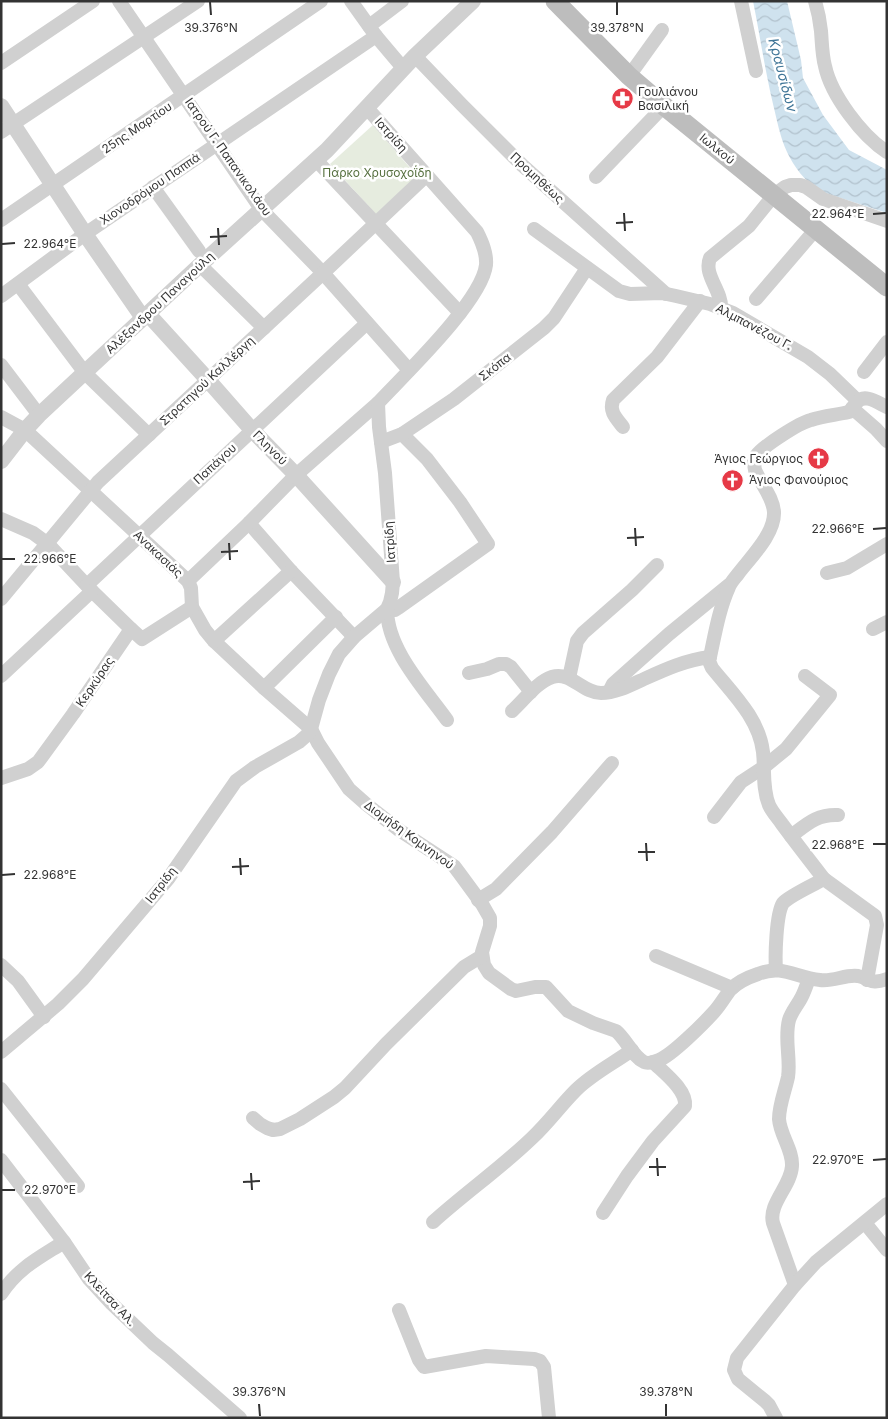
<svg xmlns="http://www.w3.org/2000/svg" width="888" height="1419" font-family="Inter,sans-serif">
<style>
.green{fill:#e6ecdf}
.water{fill:url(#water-waves)}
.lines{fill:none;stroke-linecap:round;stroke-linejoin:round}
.minor{stroke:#d0d0d0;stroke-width:14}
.tertiary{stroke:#d0d0d0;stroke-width:16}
.secondary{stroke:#bdbdbd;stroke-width:19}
.ticks{fill:none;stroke:#333;stroke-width:2}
.labels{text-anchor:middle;stroke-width:5;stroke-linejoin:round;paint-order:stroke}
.poi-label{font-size:12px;fill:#333;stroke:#fff;text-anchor:start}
.street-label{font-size:12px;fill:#333;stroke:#fff}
.park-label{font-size:12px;fill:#56703f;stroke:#fff}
.water-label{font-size:14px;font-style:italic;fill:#3f7597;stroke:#fff}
.ticks-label{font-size:12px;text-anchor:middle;fill:#333;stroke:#fff;stroke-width:5;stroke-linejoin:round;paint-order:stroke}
</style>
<defs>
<pattern id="water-waves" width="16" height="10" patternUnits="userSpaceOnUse" patternTransform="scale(1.25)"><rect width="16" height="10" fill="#cfe2ee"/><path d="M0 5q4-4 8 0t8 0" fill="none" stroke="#b2c2cd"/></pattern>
</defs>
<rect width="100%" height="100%" fill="#fff"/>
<polygon class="green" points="373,125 417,176 376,214 330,164"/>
<path class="water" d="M753,1h34l14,59 2,18 20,37 26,35 38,20v43l-68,-22c-14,-10 -25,-24 -32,-39 -7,-15 -10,-32 -14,-48 -8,-34 -13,-68 -20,-103z"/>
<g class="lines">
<g class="minor">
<polyline points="119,1 261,209 323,273 409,370"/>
<polyline points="351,1 376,36 403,68"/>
<polyline points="741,1 756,71"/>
<path d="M815,1c3,10 5,20 6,30 1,12 1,24 4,35 6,29 37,70 62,86"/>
<polyline points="369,26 402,1"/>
<polyline points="415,56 462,105 522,165 666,294"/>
<polyline points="1,63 93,1"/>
<polyline points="629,76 662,30"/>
<polyline points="1,132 198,1"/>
<polyline points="316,160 460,313"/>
<polyline points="596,177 664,106"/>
<polyline points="153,187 199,251"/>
<polyline points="1,220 321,1"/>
<polyline points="534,229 619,291 630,294 662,293 676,296 710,304 733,313 808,357 830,374 858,401"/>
<polyline points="200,265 264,328"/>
<polyline points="18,284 85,373 149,435"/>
<polyline points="1,296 85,234 376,36"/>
<polyline points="756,299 816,229"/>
<path d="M721,308c1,-18 -18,-33 -11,-50l39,-32 25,-31 11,-8 6,-2h9l6,2 17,12 64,22"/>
<polyline points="1,365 39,415"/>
<polyline points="864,372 887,342"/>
<polyline points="852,408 876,429 887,441"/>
<path d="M1,417l24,13 163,151 3,7 1,19 13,23 9,11 50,47 47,41 7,14 31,46 17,15 33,26 55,36 6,8 22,30 8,14v8l-8,26 2,13 5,8 22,16 5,2 19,-4h11l22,24 25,12 23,8c10,8 17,26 28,31 4,2 10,0 15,-2 13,-5 44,-36 54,-47 7,-7 12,-17 18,-24 7,-7 18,-12 27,-15 25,-10 38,4 62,6 13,2 26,-6 38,-4 13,3 13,9 29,3"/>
<path d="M623,427c-7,-9 -14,-15 -10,-27l44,-43 43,-56"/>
<path d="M402,434l25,25 33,43 28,42 -90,64 -3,2 -8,-1c0,40 37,79 60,111"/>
<polyline points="381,442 402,434 454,399 544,328 554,318 587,268"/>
<polyline points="1,519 33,533 48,544 92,591 131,629"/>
<polyline points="249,523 291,571 354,637"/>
<polyline points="827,573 847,568 887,544"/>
<polyline points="188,581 249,523 296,475 378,403"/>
<polyline points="87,585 367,323"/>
<polyline points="1,599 98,482 323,273 427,175"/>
<polyline points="873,629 887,622"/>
<polyline points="214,641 291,571"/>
<polyline points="469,673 487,669 499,664 506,664 511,667 531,692"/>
<polyline points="1,676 92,591"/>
<polyline points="569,678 577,641 583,633 632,590 657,565"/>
<polyline points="264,688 336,617"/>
<polyline points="609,692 613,684 669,634 729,585"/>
<path d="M512,711c12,-11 25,-29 40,-34 19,-6 30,16 49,16 15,0 30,-8 43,-14 22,-10 42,-19 66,-22"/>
<polyline points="1,778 28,769 38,762 73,714 131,629 142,639 192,607"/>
<polyline points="714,817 741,782 764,767 786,749 830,695 805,676"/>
<path d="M791,836c16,-12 26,-22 47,-21"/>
<polyline points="824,879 875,916 877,925 867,980"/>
<polyline points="478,900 496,889 552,832 612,763"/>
<polyline points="656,956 732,988"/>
<polyline points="1,965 18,981 44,1017"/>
<path d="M776,969c-1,-13 0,-55 7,-66 6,-7 32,-19 41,-24 -14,-18 -28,-36 -42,-55 -4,-6 -10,-12 -13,-19 -7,-17 -4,-36 -6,-53 -4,-34 -31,-59 -51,-84l-3,-7 1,-4c5,-23 9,-48 19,-70 2,-5 6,-9 9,-13 12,-16 37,-40 36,-62 -1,-15 -13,-28 -19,-42 -1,-5 -2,-10 1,-14 7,-10 43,-33 55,-36 12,-4 25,-5 38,-8 3,-3 5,-7 8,-10 8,-9 21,1 30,5"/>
<path d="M1,1052l57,-48 25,-25 85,-100 68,-98 19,-14 44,-25 8,-7 4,-6 8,-29 10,-26 10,-20 15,-17 33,-28 3,-7 2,-9 1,-11 -8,-109 -6,-46 -1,-24c26,-28 104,-102 108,-138 1,-12 -4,-23 -9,-33l-110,-124"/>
<polyline points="1,1089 78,1186"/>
<polyline points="253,1118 260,1124 267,1128 273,1130 280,1129 300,1119 334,1097 345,1088 386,1044 464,967 482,956"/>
<polyline points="1,1160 64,1242 89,1279 112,1304 153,1343 168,1355 240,1418"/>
<path d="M603,1213l24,-37 26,-35 32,-35c2,-16 -21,-33 -32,-44"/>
<path d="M433,1222c32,-29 68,-54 99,-84 16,-15 29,-33 44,-48 16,-16 38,-27 56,-40"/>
<polyline points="865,1223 887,1250"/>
<path d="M795,1285l-22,-62c-5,-19 18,-37 19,-57 1,-16 -12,-31 -13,-47 0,-14 6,-28 9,-42 3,-18 -4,-38 1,-57 2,-7 7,-13 11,-20 4,-6 6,-14 9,-21"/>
<path d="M1,1294c17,-26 38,-36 63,-52"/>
<polyline points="399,1310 419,1360 424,1367 486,1356 534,1359 540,1361 544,1367 549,1418"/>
<polyline points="776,1418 769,1405 765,1401 738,1379 734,1370 737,1358 795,1285 816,1262 887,1204"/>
</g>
<g class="tertiary">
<polyline points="1,106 85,234 143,318"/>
<polyline points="148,314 208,380 252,430 296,475 393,582"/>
<polyline points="1,461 25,430 39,415 200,265 327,150 415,56 473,1"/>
</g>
<polyline class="secondary" points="555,1 629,76 664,106 887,287"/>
</g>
<path class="ticks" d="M210,2l1,13M617,2v13M624,213l1,18M873,214l13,-1M616,223l17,-1M218,228l1,17M210,237l17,-1M2,244l13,-1M635,528l1,18M873,529l13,-1M627,538l17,-1M229,543l1,17M221,552l17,-1M2,559h13M646,843l1,18M873,844h13M638,852h17M240,858l1,17M232,867l17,-1M2,875l13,-1M657,1158l1,18M873,1160l13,-1M649,1167h17M251,1173l1,17M243,1182l17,-1M2,1190h13M259,1404l1,12M666,1404v12"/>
<defs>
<symbol id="pharmacy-disc" viewBox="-11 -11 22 22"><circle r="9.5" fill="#e63946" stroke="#fff"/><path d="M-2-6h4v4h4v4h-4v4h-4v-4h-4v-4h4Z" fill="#fff"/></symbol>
<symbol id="church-disc" viewBox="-11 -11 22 22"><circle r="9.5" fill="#e63946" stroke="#fff"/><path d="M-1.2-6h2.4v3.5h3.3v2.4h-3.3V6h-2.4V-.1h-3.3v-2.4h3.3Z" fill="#fff"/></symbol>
</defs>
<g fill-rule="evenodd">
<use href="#pharmacy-disc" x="610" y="86" width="25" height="25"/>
<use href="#church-disc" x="806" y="446" width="25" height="25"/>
<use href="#church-disc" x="720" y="468" width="25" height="25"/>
</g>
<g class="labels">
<g class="poi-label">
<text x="638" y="96">Γουλιάνου<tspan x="638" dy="14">Βασιλική</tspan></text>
<text x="803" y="463" text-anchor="end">Άγιος Γεώργιος</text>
<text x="749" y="484">Άγιος Φανούριος</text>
</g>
<g class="street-label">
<text transform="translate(137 128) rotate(-34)" y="4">25ης Μαρτίου</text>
<text transform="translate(391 135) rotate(48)" y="4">Ιατρίδη</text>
<text transform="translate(717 149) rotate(39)" y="4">Ιωλκού</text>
<text transform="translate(228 157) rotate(55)" y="4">Ιατρού Γ. Παπανικολάου</text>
<text transform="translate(537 178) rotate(43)" y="4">Προμηθέως</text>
<text transform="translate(150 189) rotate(-34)" y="4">Χιονοδρόμου Παππά</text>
<text transform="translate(160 303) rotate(-43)" y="4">Αλέξανδρου Παναγούλη</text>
<text transform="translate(754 327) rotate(28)" y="4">Αλμπανέζου Γ.</text>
<text transform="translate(495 367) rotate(-38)" y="4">Σκόπα</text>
<text transform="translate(207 381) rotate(-43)" y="4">Στρατηγού Καλλέργη</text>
<text transform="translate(270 448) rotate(45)" y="4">Γληνού</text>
<text transform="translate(215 464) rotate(-43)" y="4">Παπάγου</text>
<text transform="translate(390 542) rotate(-94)" y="4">Ιατρίδη</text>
<text transform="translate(158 554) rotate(43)" y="4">Ανακασιάς</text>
<text transform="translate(95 682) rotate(-56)" y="4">Κερκύρας</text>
<text transform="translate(409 835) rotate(36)" y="4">Διομήδη Κομνηνού</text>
<text transform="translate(161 885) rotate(-52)" y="4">Ιατρίδη</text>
<text transform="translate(110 1299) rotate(47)" y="4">Κλείτσα Αλ.</text>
</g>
<g class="park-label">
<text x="377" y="177">Πάρκο Χρυσοχοΐδη</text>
</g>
<g class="water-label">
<text transform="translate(783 75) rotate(75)" y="5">Κραυσίδων</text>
</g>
</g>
<g class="ticks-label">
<text x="211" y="32">39.376°N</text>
<text x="617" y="32">39.378°N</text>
<text x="838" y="218">22.964°E</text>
<text x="50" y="248">22.964°E</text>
<text x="838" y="533">22.966°E</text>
<text x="50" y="563">22.966°E</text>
<text x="838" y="849">22.968°E</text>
<text x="50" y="879">22.968°E</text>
<text x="838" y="1164">22.970°E</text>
<text x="50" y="1194">22.970°E</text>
<text x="259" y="1396">39.376°N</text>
<text x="666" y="1396">39.378°N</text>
</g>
<rect width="888" height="1419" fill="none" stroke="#333333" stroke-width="5"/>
</svg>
